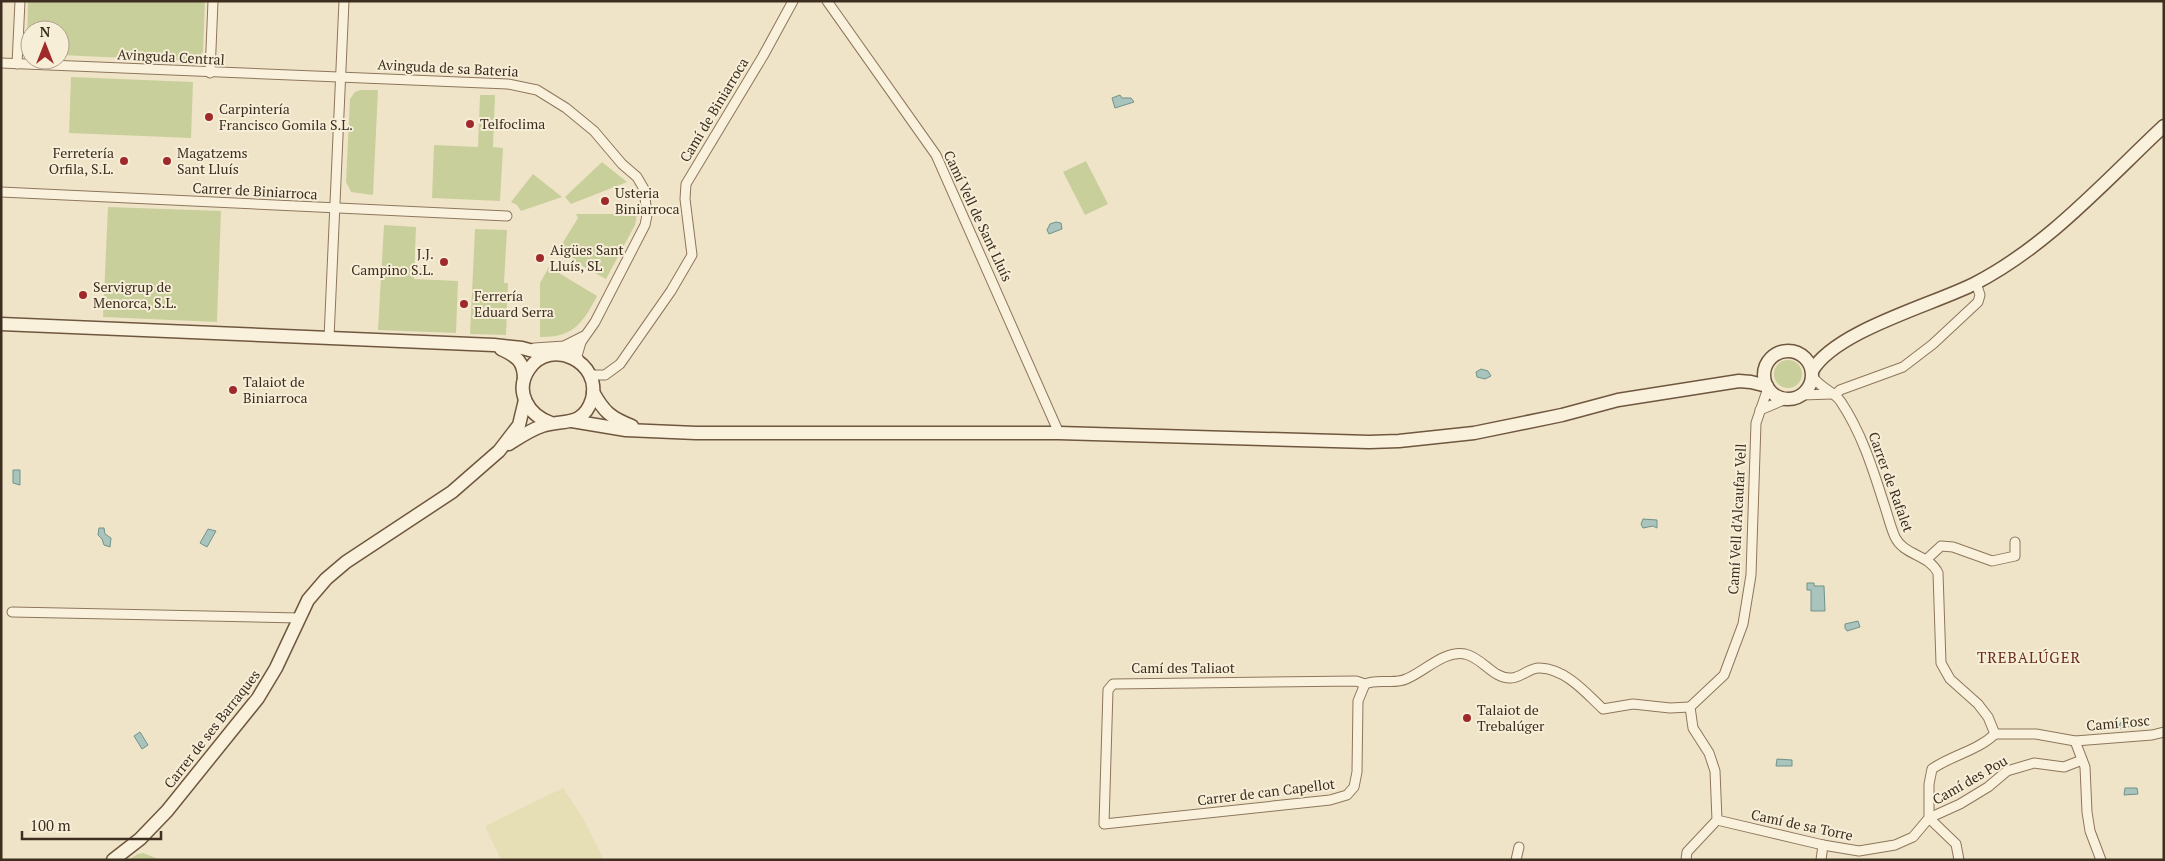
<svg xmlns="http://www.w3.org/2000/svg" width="2165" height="861" font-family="'PT Serif',serif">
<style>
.farmland{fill:#e6deb5}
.green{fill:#c9cf9b}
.water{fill:#a9c4bc;stroke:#6f938a}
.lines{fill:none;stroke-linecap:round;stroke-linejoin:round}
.street-casing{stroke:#8d765c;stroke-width:11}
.secondary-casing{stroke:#6f573f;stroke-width:15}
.street{stroke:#faf1dc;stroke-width:9}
.secondary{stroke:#faf1dc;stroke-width:12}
.poi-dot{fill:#9e2a2b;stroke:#f7eed8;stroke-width:2}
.labels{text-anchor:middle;stroke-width:4;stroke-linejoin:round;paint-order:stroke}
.street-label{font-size:14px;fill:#3d2e20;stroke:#f7eed8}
.poi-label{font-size:14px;fill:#3d2e20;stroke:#f7eed8;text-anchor:start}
.neighbourhood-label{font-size:15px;letter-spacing:1px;fill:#6b2e1e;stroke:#f7eed8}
</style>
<rect width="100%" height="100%" fill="#f0e4c8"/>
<polygon class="farmland" points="563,788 583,818 604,860 501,860 485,826"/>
<g class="green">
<polygon points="28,1 205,1 203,52 197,59 192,61 60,55 60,30 30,30 30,51 27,43"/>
<polygon points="71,77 193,82 191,138 69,133"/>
<polygon points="360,90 378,90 373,195 351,192 346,182 350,99 355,92"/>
<polygon points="480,95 495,95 493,147 503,148 500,201 432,198 434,145 478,147"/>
<polygon points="1086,161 1108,204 1085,215 1063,172"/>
<polygon points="602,162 627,182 571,204 565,197"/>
<polygon points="533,174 562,197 521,211 517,205 511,202"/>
<polygon points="108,207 221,211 217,322 103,317"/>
<polygon points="576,214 637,214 635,225 606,279 557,252 578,218"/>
<polygon points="384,225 416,227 414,279 458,281 456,333 378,330"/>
<polygon points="475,229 507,230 504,283 508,283 506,335 470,334"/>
<path d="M549,267l48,29c-14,27 -24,42 -57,41v-54z"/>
<circle cx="1788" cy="374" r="14"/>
<polygon points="143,853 161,860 128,860 138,854"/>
</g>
<g class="water">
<polygon points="1120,95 1122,98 1131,98 1134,102 1115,108 1112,98"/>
<polygon points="1056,222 1061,223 1062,229 1049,234 1047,230 1050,224"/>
<polygon points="1481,369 1488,371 1491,376 1485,379 1477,377 1476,372"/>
<polygon points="13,470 20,470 20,485 13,483"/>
<polygon points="1643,519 1657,520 1657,528 1653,526 1643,528 1641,524"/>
<polygon points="99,528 104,528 105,534 111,538 110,547 104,545 102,539 98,535"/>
<polygon points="208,529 216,531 207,547 200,543"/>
<polygon points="1807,583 1814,583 1814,586 1824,586 1825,611 1811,611 1811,590 1807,590"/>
<polygon points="1858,621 1860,627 1847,631 1845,628 1845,624"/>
<polygon points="2133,719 2134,725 2122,729 2119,728 2120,723"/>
<polygon points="140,732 148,745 142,749 134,736"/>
<polygon points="1777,759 1792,760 1792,766 1776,766"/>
<polygon points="2125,788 2137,788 2138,794 2124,795"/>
</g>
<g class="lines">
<defs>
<g id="street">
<polyline points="827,1 936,155 1059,433"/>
<polyline points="1,63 508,84 537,90 566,108 594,131 622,164 637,177 644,189 647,215 645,225 595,322 581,342"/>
<polyline points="17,64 20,1"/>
<polyline points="210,73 213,1"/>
<polyline points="1,192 507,216"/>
<polyline points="329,338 344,1"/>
<polyline points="534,348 564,346 584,336"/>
<polyline points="565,355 581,342 577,356 579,360"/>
<polyline points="591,375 605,375 620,364 671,291 692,255 685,199 686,184 763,56 793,1"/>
<path d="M1813,377c7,11 21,14 28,25 20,30 31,64 42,99 4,11 7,25 12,36 9,19 34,17 43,36l3,90 9,16 28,25 10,13 7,17"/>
<polyline points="1802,395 1832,394"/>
<polyline points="1835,395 1840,390 1903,367 1933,344 1978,302 1980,295 1976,283"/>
<polyline points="1760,410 1786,399"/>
<polyline points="1927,559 1941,546 1953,547 1992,561 2015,556 2015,542"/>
<polyline points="12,612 298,618"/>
<polygon points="1356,681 1365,684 1358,701 1357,772 1354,787 1347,795 1330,800 1104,824 1108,690 1113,684"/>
<path d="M1365,684c13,-6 29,1 41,-5 18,-7 38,-29 59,-25 18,4 28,25 46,24 10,0 19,-11 29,-10 26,1 46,25 63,41l30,-5 37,4 20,-1"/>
<polyline points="1690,707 1724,675 1743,624 1751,575 1756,423 1768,388"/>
<polyline points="1995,734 2036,734 2075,741 2152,735 2164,732"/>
<polyline points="2075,741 2085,767 2087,812 2090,831 2101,860"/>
<path d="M1717,820l106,25 36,6 36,-6 18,-8 16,-19v-34l3,-15c20,-14 45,-18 63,-35"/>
<polyline points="1516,860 1519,847"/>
<polyline points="1686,860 1687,852 1717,820 1715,771 1709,753 1693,728 1690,707"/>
<polyline points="1821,860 1823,845"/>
<polyline points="1959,860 1956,844 1929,818 1960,804 1988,787 2007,771 2034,763 2064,767 2082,760"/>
</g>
<g id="secondary">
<polyline points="1,324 494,345 522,348 548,355"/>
<path d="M501,349c15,7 23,12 23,30"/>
<circle cx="1788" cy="375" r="24"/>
<path d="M1812,371c23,-40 120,-66 162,-87 74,-38 130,-102 190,-158"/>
<path d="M593,392c11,20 18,26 39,34"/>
<polyline points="572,421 626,430 696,433 1059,433 1369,442 1399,441 1474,433 1562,415 1618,400 1739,381 1751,382 1767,386"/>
<path d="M509,444c11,-7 21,-14 33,-18 20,-7 41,2 50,-27 10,-37 -41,-62 -63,-30 -15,22 -1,46 22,54"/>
<polyline points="113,860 140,839 167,811 258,698 276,668 308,600 326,579 346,562 452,492 499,451 519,425 525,400"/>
</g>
</defs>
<use href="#street" class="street-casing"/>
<use href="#secondary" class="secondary-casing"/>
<use href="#street" class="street"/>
<use href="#secondary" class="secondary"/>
</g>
<g class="poi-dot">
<circle cx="209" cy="117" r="5"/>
<circle cx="470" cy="124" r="5"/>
<circle cx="124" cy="161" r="5"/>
<circle cx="167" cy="161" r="5"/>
<circle cx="605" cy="201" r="5"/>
<circle cx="540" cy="258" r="5"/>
<circle cx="444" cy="262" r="5"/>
<circle cx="83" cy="295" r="5"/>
<circle cx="464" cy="304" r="5"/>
<circle cx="233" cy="390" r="5"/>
<circle cx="1467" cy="718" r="5"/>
</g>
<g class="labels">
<g class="street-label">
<text transform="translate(171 57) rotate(3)" y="5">Avinguda Central</text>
<text transform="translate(448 68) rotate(3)" y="5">Avinguda de sa Bateria</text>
<text transform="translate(714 110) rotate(-59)" y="5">Camí de Biniarroca</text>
<text transform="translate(255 191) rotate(3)" y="5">Carrer de Biniarroca</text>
<text transform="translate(978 216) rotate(65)" y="5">Camí Vell de Sant Lluís</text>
<text transform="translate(1891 482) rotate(70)" y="5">Carrer de Rafalet</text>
<text transform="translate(1737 519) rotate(-87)" y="5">Camí Vell d'Alcaufar Vell</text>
<text x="1183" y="673">Camí des Taliaot</text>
<text transform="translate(2118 723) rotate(-5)" y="5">Camí Fosc</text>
<text transform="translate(212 729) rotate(-52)" y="5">Carrer de ses Barraques</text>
<text transform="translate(1970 780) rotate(-30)" y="5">Camí des Pou</text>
<text transform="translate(1266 792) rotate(-7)" y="5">Carrer de can Capellot</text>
<text transform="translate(1802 825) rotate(12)" y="5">Camí de sa Torre</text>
</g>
<g class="poi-label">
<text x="219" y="114">Carpintería<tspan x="219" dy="16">Francisco Gomila S.L.</tspan></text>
<text x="480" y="129">Telfoclima</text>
<text x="114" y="158" text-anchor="end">Ferretería<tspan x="114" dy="16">Orfila, S.L.</tspan></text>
<text x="177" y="158">Magatzems<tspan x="177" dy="16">Sant Lluís</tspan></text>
<text x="615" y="198">Usteria<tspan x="615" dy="16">Biniarroca</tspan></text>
<text x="550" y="255">Aigües Sant<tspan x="550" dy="16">Lluís, SL</tspan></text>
<text x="434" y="259" text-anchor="end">J.J.<tspan x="434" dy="16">Campino S.L.</tspan></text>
<text x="93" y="292">Servigrup de<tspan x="93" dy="16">Menorca, S.L.</tspan></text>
<text x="474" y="301">Ferrería<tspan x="474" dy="16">Eduard Serra</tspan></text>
<text x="243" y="387">Talaiot de<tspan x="243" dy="16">Biniarroca</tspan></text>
<text x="1477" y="715">Talaiot de<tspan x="1477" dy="16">Trebalúger</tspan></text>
</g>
<g class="neighbourhood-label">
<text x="2029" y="663">TREBALÚGER</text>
</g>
</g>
<rect width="2165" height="861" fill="none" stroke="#3d2e20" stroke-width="5"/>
<g transform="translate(45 45)"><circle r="24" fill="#f7eed8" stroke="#ada18e"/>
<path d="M0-4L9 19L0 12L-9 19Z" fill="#9e2a2b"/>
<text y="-8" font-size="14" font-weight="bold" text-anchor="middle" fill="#3d2e20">N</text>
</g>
<path d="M22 831v8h139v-8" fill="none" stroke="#3d2e20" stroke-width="2.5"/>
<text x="30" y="831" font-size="15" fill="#3d2e20" stroke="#f7eed8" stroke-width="4" paint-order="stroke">100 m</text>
</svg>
